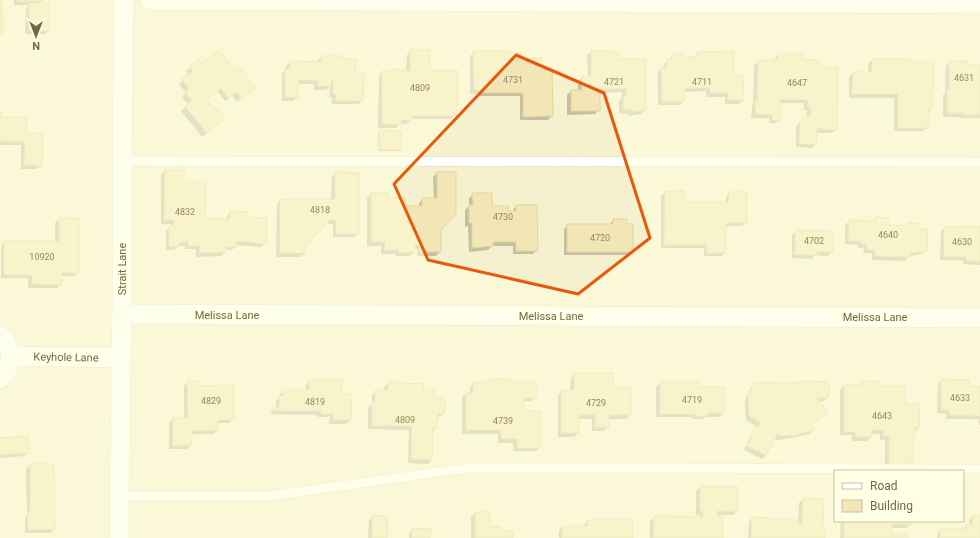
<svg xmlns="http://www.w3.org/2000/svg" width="980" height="538" font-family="Roboto,sans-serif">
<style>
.residential{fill:#f5f1ce;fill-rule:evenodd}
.shadow{fill:#0003}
.building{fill:#f3e6b6;stroke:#e7d396}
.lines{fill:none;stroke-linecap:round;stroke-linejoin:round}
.service-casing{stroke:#ded9b8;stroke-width:10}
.minor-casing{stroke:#ded9b8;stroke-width:20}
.service{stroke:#fff;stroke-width:9}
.minor{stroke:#fff;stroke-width:19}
.marked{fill:none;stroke:#e8590c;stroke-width:3;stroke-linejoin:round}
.labels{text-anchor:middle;stroke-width:4;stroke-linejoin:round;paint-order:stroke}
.number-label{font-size:9px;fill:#948862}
.street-label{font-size:11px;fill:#746846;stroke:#ffffe6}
</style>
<rect width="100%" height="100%" fill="#fdfddf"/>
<path class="residential" d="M0,0h980v538h-980zM835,471h128v50h-128z"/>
<g class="shadow">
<polygon points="14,0 42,0 38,4 48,31 44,34 25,34 26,8 29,5 14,5"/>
<polygon points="411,51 457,104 455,106 455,115 451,119 411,119 407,124 400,124 396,128 378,128 379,76 383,72 391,72 393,70 406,72 407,55"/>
<polygon points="474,52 509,54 541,71 552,116 548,120 520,120 520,96 480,96 480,94 470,94 470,56"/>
<polygon points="591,52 611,54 617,60 645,110 641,114 628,116 628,114 619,113 619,101 622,97 622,92 599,93 599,110 595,114 567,115 567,95 571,91 578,91 578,81 582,77 588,77 587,55"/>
<polygon points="697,53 733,77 743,100 739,104 725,104 725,97 706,97 706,91 684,92 684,101 680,105 658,105 658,72 662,68 664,68 664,64 673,55 682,58 694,58"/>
<polygon points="778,55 801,60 818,68 836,129 832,133 816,133 815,144 812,148 796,147 796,126 807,117 807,110 804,110 804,103 779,103 779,120 775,123 769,123 769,118 751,118 752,106 753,105 754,66 758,62 774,60 774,59"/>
<polygon points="321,57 342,60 354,75 362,101 358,104 332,104 332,97 329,97 330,86 326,90 314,90 314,84 297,84 297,97 293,101 282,101 282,74 286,70 286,66 290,62 317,63 317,61"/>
<polygon points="872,60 933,91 931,93 931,110 927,113 927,128 923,131 894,131 894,98 849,98 849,77 853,73 868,73 868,64"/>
<polygon points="950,62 967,66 980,66 980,118 960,118 960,117 943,117 943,95 945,93 946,66"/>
<polygon points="202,65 250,92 237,102 232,96 225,101 217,91 205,101 220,122 202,137 181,111 188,105 182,97 186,93 179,84 189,75 186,71 190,68"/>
<polygon points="0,113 0,118 26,134 41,165 37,169 21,169 21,145 0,145"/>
<polygon points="380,131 400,150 398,151 379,151 378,133"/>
<polygon points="165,171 183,183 204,219 227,219 227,216 231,212 247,218 265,243 261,247 236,245 236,246 232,250 225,250 225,252 221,256 196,257 196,249 185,249 185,246 178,246 174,250 166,250 166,231 171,227 171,224 161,224 161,175"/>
<polygon points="335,173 358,234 354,237 333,237 333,224 325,224 305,245 305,253 301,257 276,257 277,204 281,200 331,200 332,177"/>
<polygon points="437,173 440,252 436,256 417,256 417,248 414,248 414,252 410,256 396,256 396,254 381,254 381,246 367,246 367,198 371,194 388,199 404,207 419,207 419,203 423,199 434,199 433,177"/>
<polygon points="665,192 683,192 683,203 726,203 726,197 730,193 746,222 742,226 725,226 725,253 721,256 704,256 704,248 661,248 661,196"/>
<polygon points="473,194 491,207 507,212 513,212 513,210 516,206 537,250 533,254 513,254 513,246 492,246 488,250 469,252 468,226 465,227 465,210 469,206 469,198"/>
<polygon points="875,218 887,226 906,227 909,224 917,229 926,250 922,254 909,256 905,261 872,260 872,253 863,253 864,248 858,248 858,245 845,244 845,225 849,221 872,222"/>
<polygon points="59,219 78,272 74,276 61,276 61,284 57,288 28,288 28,278 1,278 1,246 5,242 55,242 55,223"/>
<polygon points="613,220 632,251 628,255 564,255 564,229 568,225 609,225"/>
<polygon points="980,227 980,265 963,264 963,260 940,260 941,231 945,228"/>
<polygon points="796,231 832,252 828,256 815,255 812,259 792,258 792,235"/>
<polygon points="575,374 612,389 630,389 630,415 626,419 608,419 608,427 604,431 592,431 592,419 578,419 578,433 574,437 558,437 558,395 562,391 570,391 571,378"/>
<polygon points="491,380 510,383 535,397 531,401 523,401 523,412 539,448 536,451 513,451 513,443 498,443 498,434 462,434 462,397 466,394 470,394 470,387 474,383 488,383"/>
<polygon points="942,380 967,387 980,387 980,425 979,425 979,419 946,419 946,414 937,413 938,384"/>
<polygon points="309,381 350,420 346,424 329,424 330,415 327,417 318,417 318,415 271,414 271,412 276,407 276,401 279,398 279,395 283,391 306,391 306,385"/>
<polygon points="188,382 197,387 233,419 229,423 217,423 217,430 214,434 191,434 191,445 187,449 169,449 169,423 173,419 184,419 184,386"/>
<polygon points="800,382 828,397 824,401 819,401 827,414 823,417 811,424 814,430 810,434 791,438 777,440 774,438 766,455 762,459 744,450 753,431 757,427 746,420 745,400 751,387 755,383 797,384"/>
<polygon points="862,382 878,387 904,405 918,428 914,432 914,436 911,439 911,463 907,467 885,467 885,440 880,440 880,434 871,434 871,437 867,441 852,441 852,435 840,435 840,390 844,386 858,386"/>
<polygon points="388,383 403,385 422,391 434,399 444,413 440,417 436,417 436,428 432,432 431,460 428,464 408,463 409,430 368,429 368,407 372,404 372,395 376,391 384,391 384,387"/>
<polygon points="660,383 697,388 723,413 719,417 706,417 703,419 692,419 692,417 656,417 656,387"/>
<polygon points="0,439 28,452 24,456 0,458"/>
<polygon points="30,465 53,465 54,529 50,533 25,533 25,517 27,515 26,469"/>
<polygon points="700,487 737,511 733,515 717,515 722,538 650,538 650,521 654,517 699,517 699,515 696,515 696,491"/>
<polygon points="803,499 824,538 748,538 749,522 752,518 769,521 798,521 799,503"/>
<polygon points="475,513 489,528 512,538 471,538 471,517"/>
<polygon points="373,516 386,538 368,538 369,520"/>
<polygon points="973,516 980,516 980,538 937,538 937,534 940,530 962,530 966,526 969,526 969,520"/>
<polygon points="588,521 632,538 559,538 559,531 562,527 584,527 584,525"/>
<polygon points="841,521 911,521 911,524 907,528 891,528 891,535 907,538 840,538"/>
<polygon points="413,529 429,538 409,538 409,533"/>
</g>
<g class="building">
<polygon points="18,0 43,0 43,1 18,2"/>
<polygon points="0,1 2,1 3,33 0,33"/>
<rect x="29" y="3" width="20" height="28"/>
<polygon points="219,50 236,71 240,68 256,88 242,99 236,92 229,98 221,88 206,100 214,109 216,107 225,119 207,133 185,106 192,100 185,92 189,89 182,79 193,71 189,67 199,59 202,63"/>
<polygon points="410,50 430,50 430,70 458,71 458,104 456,104 456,116 412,116 412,120 401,120 401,125 382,124 382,71 392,71 392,69 410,71"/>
<polygon points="473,51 510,51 510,53 521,53 521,58 542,58 542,70 552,69 553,116 523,117 523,93 483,93 483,90 474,90"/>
<polygon points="591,51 612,51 612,53 618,52 618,59 646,59 646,110 632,112 632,110 623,109 623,96 626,96 626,89 598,89 598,91 600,91 600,111 571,111 571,90 582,90 582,76 591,76"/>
<polygon points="734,51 734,76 743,75 744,100 728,100 728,93 710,93 710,88 685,88 685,101 662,102 661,67 667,67 667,59 673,59 672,54 682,54 683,57 697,57 697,52"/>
<polygon points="778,54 802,54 802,59 819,60 819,67 838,68 837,130 817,129 816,144 799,144 800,121 806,116 811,116 811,107 807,107 808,100 780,99 780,120 772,120 772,115 755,114 755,101 757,101 758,61 778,59"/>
<polygon points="321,56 343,56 343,59 356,59 355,74 364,74 363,101 336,101 336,94 333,94 333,79 332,79 331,86 318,86 318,80 298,80 298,98 285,97 285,69 290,69 290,61 321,62"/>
<polygon points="872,59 909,59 909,62 934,62 934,91 932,91 932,110 928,110 928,128 898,128 898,94 852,94 853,72 872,72"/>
<polygon points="949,61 968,61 968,65 980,65 980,115 963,115 963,113 947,113 947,90 949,90"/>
<polygon points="0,112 2,112 1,117 27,117 27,133 43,133 42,166 24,165 25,142 0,141"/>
<polygon points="379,130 401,131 401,150 380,150"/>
<polygon points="165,170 184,170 184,182 206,182 205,218 230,219 230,211 248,212 248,217 267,218 266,244 237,241 237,247 226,247 226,252 199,253 200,246 188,246 188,242 179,242 179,246 169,246 169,226 174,226 174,220 164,220"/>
<polygon points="335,172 359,173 359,234 336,234 336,220 330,220 306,245 306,253 280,253 280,199 335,199"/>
<polygon points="437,172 456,172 456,214 441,230 441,252 420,252 420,245 415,245 415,252 399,253 399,250 385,250 385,242 371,242 371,193 389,193 389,198 405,198 405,206 422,206 422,198 437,198"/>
<polygon points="665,191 684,191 684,202 729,202 729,192 747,192 747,223 726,223 726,253 707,253 707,245 664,245"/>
<polygon points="472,193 492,193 492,206 508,206 508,211 516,211 516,205 537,205 538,251 516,251 516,242 493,242 493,246 472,248 472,223 469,223 469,205 473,205"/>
<polygon points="875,217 888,218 888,225 908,226 908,223 918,224 918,228 928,229 927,251 910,253 910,257 875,256 875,250 867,250 867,245 861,244 862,241 848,241 849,220 875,221"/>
<polygon points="59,218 79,218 79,273 62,273 62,285 32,284 32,275 4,275 4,241 59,241"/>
<polygon points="613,219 627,219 627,224 633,224 633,252 567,252 567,224 613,224"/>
<polygon points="980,226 980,261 966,261 966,257 944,257 944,227"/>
<polygon points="795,230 833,231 833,252 817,252 817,255 795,255"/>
<polygon points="574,373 613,373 613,388 631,388 631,415 609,415 609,427 595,427 595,415 579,415 579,433 561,433 561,390 574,390"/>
<polygon points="491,379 511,379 511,382 536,382 536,398 524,398 524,411 540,411 540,448 517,448 517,439 501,439 501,430 466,430 466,393 473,393 473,382 491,382"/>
<polygon points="941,379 969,380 968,386 980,386 980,416 949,415 949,410 941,410"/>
<polygon points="309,380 342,380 342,394 352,394 351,420 333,420 333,411 332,414 321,414 321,411 274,411 275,407 279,407 279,396 283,396 283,390 309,390"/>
<polygon points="187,381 198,381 198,386 234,385 234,420 218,420 218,430 192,431 192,445 173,446 173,418 188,418"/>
<polygon points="799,381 829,382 829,398 816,398 820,401 828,414 812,423 815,430 796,435 781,436 777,434 766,455 747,446 756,426 759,427 761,423 749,416 748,395 755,382 799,383"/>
<polygon points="861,381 879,381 879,386 905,386 905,404 920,404 919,428 915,428 915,436 912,436 912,464 889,464 889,436 883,436 883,430 872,430 872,437 855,437 855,432 844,432 844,385 861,385"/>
<polygon points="388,382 404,382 404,384 424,383 423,390 435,390 435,398 445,398 445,414 438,414 437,428 433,428 432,460 411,459 412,426 372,426 372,402 375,402 375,390 388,390"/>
<polygon points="660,382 698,382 698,387 724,387 724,413 708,413 708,416 695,416 695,414 660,414"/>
<polygon points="28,436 29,453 0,455 0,438"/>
<polygon points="30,464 54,464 55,529 28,530 28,512 30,512"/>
<polygon points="700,486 738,487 738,512 717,511 717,516 723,516 723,538 653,538 654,516 703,517 703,511 700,511"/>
<polygon points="803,498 824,499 823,526 825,527 825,538 751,538 752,517 770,518 770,520 799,520 799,524 802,524"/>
<polygon points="475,512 490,512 490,527 500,527 500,531 513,531 513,538 475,538"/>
<polygon points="372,515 387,516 387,525 388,525 387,538 372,538"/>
<polygon points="973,515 980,515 980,538 940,538 940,529 966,529 966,525 972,525"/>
<polygon points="587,520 632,520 633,538 562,538 562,526 587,526"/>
<polygon points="844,521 912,521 912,524 892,524 892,534 908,534 908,538 844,538"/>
<polygon points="412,528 431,529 430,538 412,538"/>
</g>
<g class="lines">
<defs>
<g id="service">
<polyline points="122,161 980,162"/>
<polyline points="119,496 270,496 467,468 980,469"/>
</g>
<g id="minor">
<polyline points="150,0 980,4"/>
<polyline points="122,314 980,318"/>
<path d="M0,336c3,2 7,6 8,10 5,11 1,25 -8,33"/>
<polyline points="11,356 121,358"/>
<polyline points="119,538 122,294 122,161 124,0"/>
</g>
</defs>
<use href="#service" class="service-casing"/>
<use href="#minor" class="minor-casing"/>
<use href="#service" class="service"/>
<use href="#minor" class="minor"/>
</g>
<path d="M0 0H980V538H0ZM516,55l88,38 46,145 -72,56 -150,-34 -34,-76z" fill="#fdfddf" fill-opacity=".55" fill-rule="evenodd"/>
<path class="marked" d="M516,55l88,38 46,145 -72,56 -150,-34 -34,-76z"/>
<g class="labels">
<g class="number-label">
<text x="964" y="81">4631</text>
<text x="513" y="83">4731</text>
<text x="614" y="85">4721</text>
<text x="702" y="85">4711</text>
<text x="797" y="86">4647</text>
<text x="420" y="91">4809</text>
<text x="320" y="213">4818</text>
<text x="185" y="215">4832</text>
<text x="503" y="220">4730</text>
<text x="888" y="238">4640</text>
<text x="600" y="241">4720</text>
<text x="814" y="244">4702</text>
<text x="962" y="245">4630</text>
<text x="42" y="260">10920</text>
<text x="960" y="401">4633</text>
<text x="692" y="403">4719</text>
<text x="211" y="404">4829</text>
<text x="315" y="405">4819</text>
<text x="596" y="406">4729</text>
<text x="882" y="419">4643</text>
<text x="405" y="423">4809</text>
<text x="503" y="424">4739</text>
</g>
<g class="street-label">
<text transform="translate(122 269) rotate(-90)" y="4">Strait Lane</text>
<text x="227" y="319">Melissa Lane</text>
<text x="551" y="320">Melissa Lane</text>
<text x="875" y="321">Melissa Lane</text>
<text transform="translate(66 357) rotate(1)" y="4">Keyhole Lane</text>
</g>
</g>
<rect x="834" y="470" width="130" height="52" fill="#ffffe6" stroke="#c7c3a6"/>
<rect x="842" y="483" width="20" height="6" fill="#ffffff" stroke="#c7c3a6"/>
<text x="870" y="490" font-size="12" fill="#746846">Road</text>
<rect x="842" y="500" width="20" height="12" fill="#f3e6b6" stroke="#c7c3a6"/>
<text x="870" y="510" font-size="12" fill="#746846">Building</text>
<g transform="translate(36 36) rotate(180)" stroke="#ffffe6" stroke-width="3" paint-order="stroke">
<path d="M0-3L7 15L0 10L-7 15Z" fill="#746846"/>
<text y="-6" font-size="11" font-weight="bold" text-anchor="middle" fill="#746846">N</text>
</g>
</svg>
